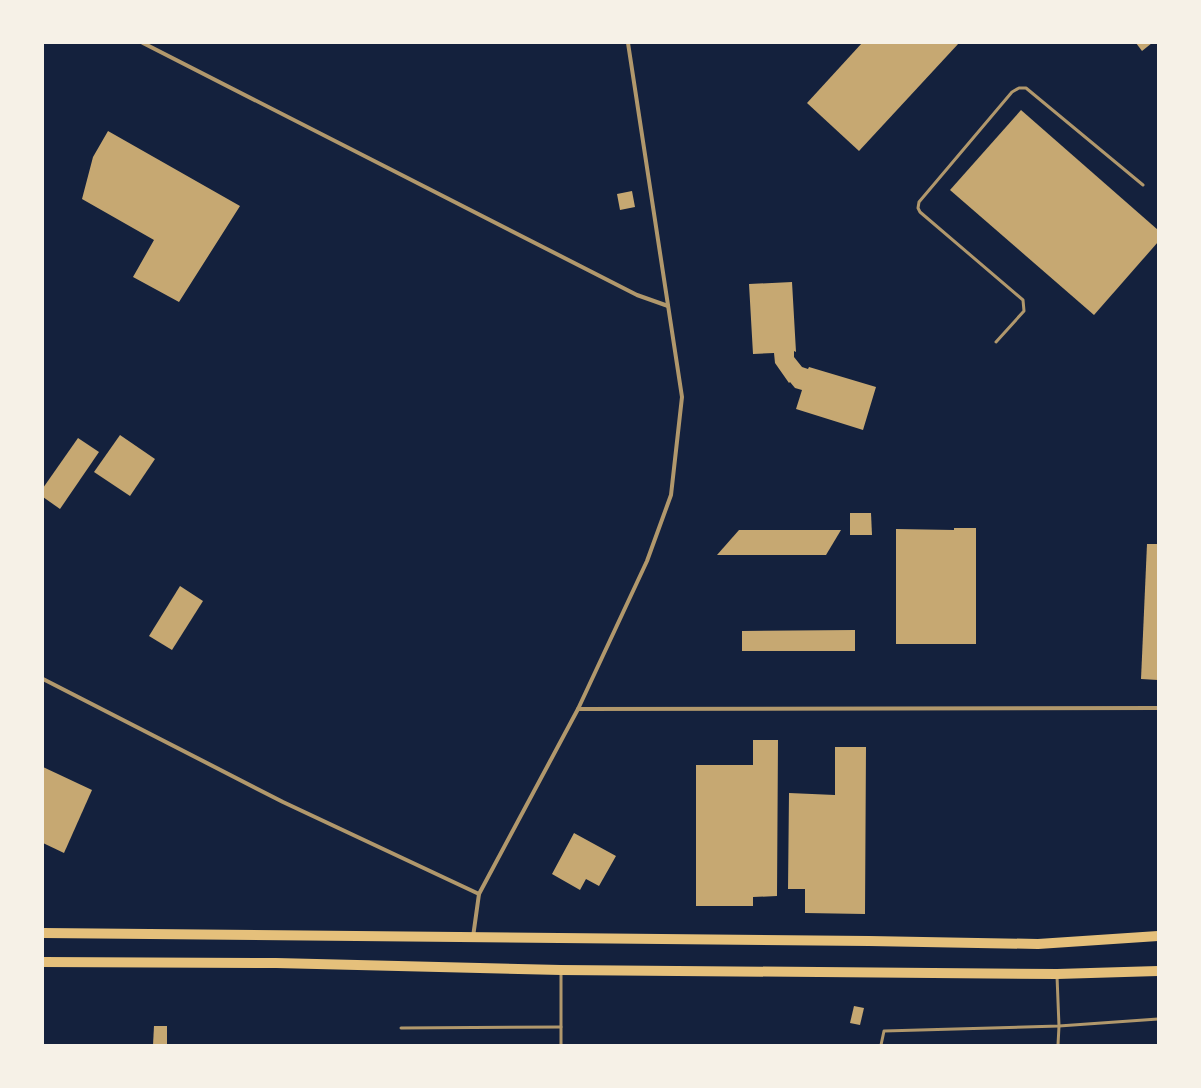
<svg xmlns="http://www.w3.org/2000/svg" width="1201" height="1088" font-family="Lato,sans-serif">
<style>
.building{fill:#c6a872}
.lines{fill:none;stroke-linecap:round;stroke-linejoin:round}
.service{stroke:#b1986c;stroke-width:3}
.minor{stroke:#b1986c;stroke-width:4}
.primary{stroke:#e5c07b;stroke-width:10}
</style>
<rect width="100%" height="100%" fill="#14213d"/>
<g class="building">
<polygon points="862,43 959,43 859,151 807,103"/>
<polygon points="1136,43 1152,43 1142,51"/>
<polygon points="1021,110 1158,230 1158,242 1094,315 950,190"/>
<polygon points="108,131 240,206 179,302 133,277 154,240 82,199 93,157"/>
<polygon points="632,191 635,207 620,210 617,194"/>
<polygon points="792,282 796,352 794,351 794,357 802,367 808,369 809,367 876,387 863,430 796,409 802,390 795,388 790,382 789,383 775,363 774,353 753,354 749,284"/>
<polygon points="120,435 155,459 130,496 94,472"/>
<polygon points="78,438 99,452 60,509 43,497 43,488"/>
<polygon points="850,513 871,513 872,535 850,535"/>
<polygon points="954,528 976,528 976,644 896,644 896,529 954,530"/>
<polygon points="739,530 841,530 826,555 717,555"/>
<polygon points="1147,544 1158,544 1158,680 1141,679"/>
<polygon points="180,586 203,601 172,650 149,636"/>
<polygon points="855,630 855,651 742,651 742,631"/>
<polygon points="753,740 778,740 777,896 753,897 753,906 696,906 696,765 753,765"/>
<polygon points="835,747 866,747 865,914 805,913 805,889 788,889 789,793 835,795"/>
<polygon points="43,767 92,790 64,853 43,843"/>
<polygon points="574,833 616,856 599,886 586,879 580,890 552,874"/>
<polygon points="854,1006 864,1008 860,1025 850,1023"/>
<polygon points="154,1026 167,1026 167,1045 153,1045"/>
</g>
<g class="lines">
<g class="service">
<polyline points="996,342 1024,311 1023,300 920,212 918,208 919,202 1012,92 1019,88 1026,88 1143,185"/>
<polyline points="1057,976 1059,1026 1058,1045"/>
<polyline points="401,1028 561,1027"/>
<polyline points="561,1045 561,972"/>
<polyline points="881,1045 884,1031 1059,1026 1158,1019"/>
</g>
<g class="minor">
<polyline points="143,43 637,295 668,306"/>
<polyline points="43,679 283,802 479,894"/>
<polyline points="578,709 1158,708"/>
<polyline points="473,937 479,894 578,709 647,561 671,495 682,397 628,43"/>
</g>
<g class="primary">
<polyline points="43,933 869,941 1038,944 1158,936"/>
<polyline points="43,962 276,963 561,970 1057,974 1158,971"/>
</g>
</g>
<rect width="1201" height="1088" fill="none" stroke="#f6f1e7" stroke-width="88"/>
</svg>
